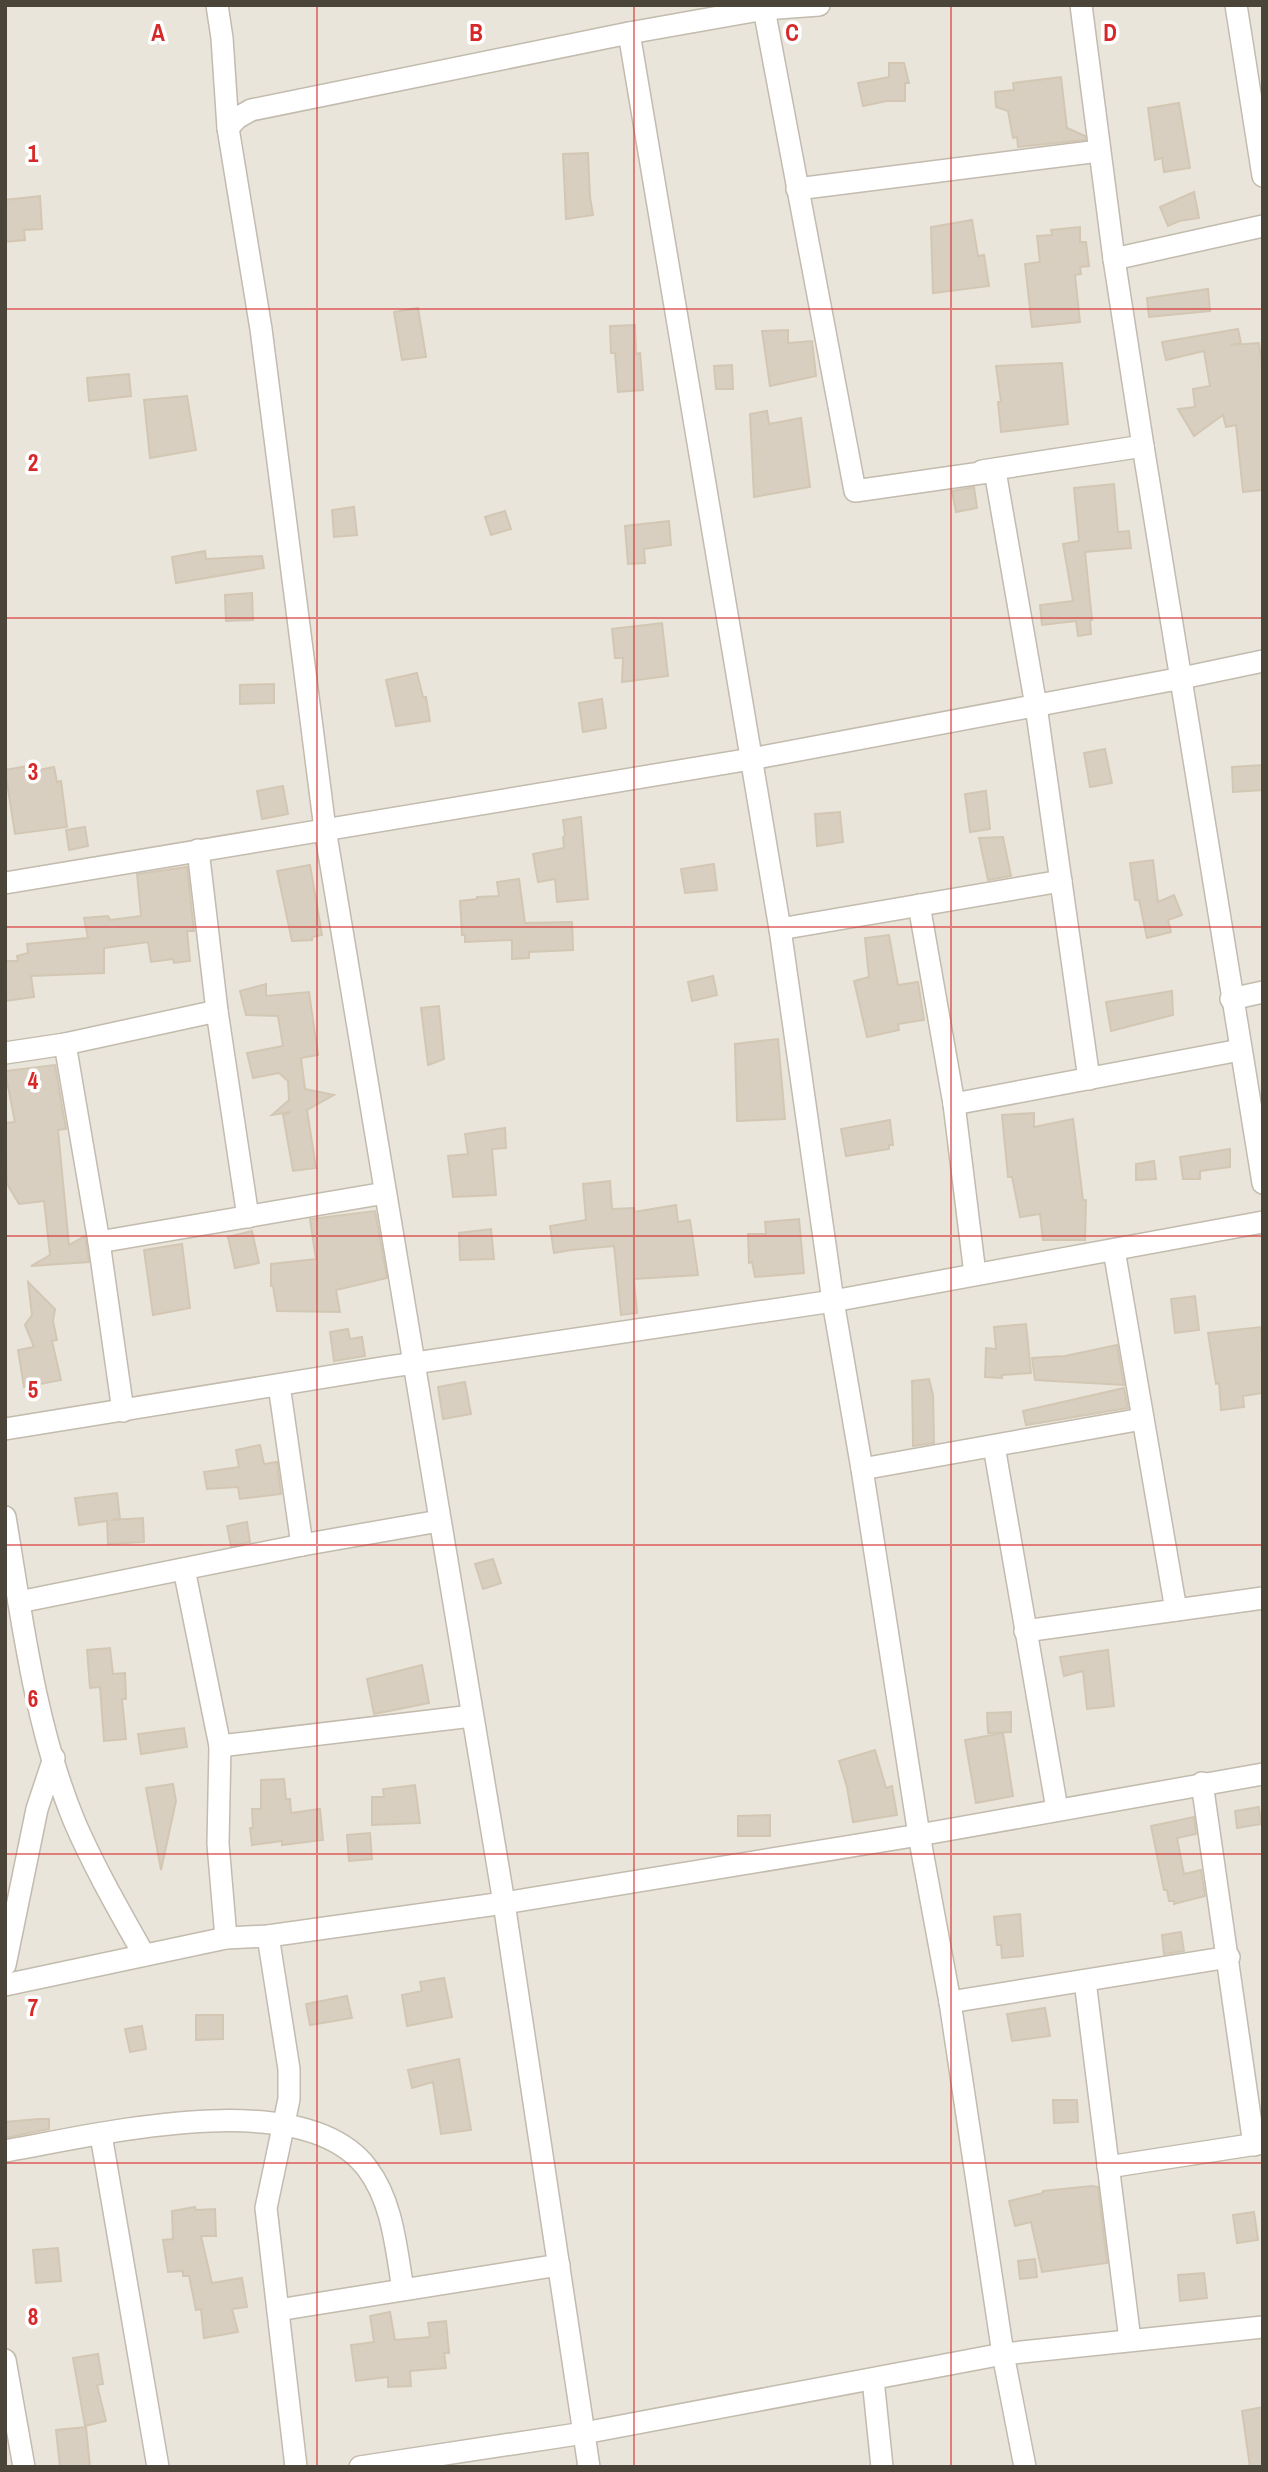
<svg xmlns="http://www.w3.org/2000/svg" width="1268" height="2472" font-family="'Archivo Narrow',sans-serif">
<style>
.residential{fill:#eae5da}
.building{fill:#d8cfc1;stroke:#d3c7b4;stroke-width:2}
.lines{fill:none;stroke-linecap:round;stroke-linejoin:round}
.minor-casing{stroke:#c2bbae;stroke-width:24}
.minor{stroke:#fff;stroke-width:21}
.grid{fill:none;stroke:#d62828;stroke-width:2;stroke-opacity:0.55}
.grid-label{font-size:23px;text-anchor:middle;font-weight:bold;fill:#d62828;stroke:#fff;stroke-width:7;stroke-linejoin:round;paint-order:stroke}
</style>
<rect width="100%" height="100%" fill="#f6f3ec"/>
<rect class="residential" x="5" y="5" width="1258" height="2462"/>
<g class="building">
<polygon points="889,63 904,63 909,83 905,83 905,101 887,101 863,106 858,83 889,77"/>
<polygon points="1061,77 1067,128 1085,136 1085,140 1018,147 1017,137 1013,138 1008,111 996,107 995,92 1014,90 1013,83"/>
<polygon points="1179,103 1190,168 1164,172 1162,158 1155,160 1148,108"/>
<polygon points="588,153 590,197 593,215 566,219 563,154"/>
<polygon points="1194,192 1199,218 1179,221 1168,226 1160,207"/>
<polygon points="40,196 42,229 24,230 25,240 5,242 5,200"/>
<polygon points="972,220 978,256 984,255 989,286 933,293 931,227"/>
<polygon points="1080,227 1080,242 1086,242 1089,266 1080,267 1081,274 1075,275 1080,322 1032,327 1025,264 1040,262 1037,236 1052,235 1051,230"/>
<polygon points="1208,289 1210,311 1149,317 1147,298"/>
<polygon points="418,308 426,357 402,360 394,312"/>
<polygon points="635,325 636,354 640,353 643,390 618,392 615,353 611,353 610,326"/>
<polygon points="1238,329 1241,343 1231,345 1259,343 1263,374 1263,490 1243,492 1236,425 1226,427 1223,415 1194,436 1178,409 1195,407 1193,389 1210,386 1204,351 1166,360 1162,342"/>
<polygon points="788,330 788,343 812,341 816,376 770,386 762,331"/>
<polygon points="1062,363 1068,424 1001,432 998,402 1001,402 996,366"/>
<polygon points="732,365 733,389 716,389 714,366"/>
<polygon points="129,374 131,396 89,401 87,378"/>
<polygon points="187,396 196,450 150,458 144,400"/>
<polygon points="767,411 769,424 801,418 810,487 754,497 750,414"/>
<polygon points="1114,484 1118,532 1129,531 1131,548 1085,552 1092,620 1090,620 1091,634 1078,636 1076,621 1042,625 1040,605 1073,601 1063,544 1079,541 1074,488"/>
<polygon points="974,487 977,508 956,512 952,491"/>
<polygon points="354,507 357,535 334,537 332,510"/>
<polygon points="505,511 511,529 491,535 485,517"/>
<polygon points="669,521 671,545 644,549 645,563 628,564 625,526"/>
<polygon points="205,551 206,559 262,556 264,568 176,583 172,557"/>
<polygon points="252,593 253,620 226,621 225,595"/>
<polygon points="662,623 668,676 622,682 623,658 615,658 612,629"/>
<polygon points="417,673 423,697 426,697 430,721 396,726 386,680"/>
<polygon points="274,684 274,703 240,704 240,685"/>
<polygon points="602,699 606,728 583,732 579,703"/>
<polygon points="1105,749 1112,783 1090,787 1084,753"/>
<polygon points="33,765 34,771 54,767 57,782 61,781 67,827 15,834 5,770"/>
<polygon points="1263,765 1263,790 1233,792 1232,767"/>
<polygon points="283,786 288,814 262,819 257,791"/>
<polygon points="986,791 990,829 970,832 965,794"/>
<polygon points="840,812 843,842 817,846 815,814"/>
<polygon points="581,817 588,899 557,902 555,879 538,882 533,854 564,848 563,837 565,836 563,820"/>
<polygon points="85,827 88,846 69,850 66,830"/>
<polygon points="1003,837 1011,876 988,880 979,838"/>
<polygon points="1153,860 1158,902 1174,895 1182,915 1168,920 1171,932 1147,938 1139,900 1135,900 1130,863"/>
<polygon points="714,864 717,890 685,893 681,869"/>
<polygon points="310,865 322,935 312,937 312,940 292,941 277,871"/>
<polygon points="187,867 194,931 187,931 190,961 174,963 173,959 151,962 148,942 104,948 104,973 31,976 34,997 5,1001 5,961 18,961 17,956 28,953 27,944 88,938 84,918 108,916 110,920 141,916 137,874"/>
<polygon points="519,879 525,923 572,922 573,950 529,952 529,958 512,959 512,940 465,942 465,935 462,935 460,901 477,899 477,897 499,896 497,882"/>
<polygon points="889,935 898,985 918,982 924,1020 898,1024 899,1030 867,1037 854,981 869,977 865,938"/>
<polygon points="713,976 717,995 692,1001 688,982"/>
<polygon points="266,984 266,996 309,992 318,1055 301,1058 305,1089 334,1095 307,1110 316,1168 293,1171 283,1115 291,1112 272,1115 289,1100 288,1081 279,1073 253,1078 247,1053 283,1046 278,1016 246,1015 240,991"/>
<polygon points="1172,991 1173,1015 1111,1031 1106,1002"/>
<polygon points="439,1006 444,1059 428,1065 421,1008"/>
<polygon points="778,1039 785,1119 737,1121 735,1044"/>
<polygon points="55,1065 66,1129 58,1130 69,1245 85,1236 89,1262 31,1266 50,1255 44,1201 19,1204 7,1184 5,1123 15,1122 5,1071"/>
<polygon points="1034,1113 1034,1127 1073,1119 1083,1200 1086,1200 1085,1240 1043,1240 1040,1214 1020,1217 1012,1177 1008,1177 1002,1115"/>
<polygon points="890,1120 893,1145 889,1145 889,1149 846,1156 841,1129"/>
<polygon points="505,1128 506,1148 492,1149 496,1195 453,1197 448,1156 468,1154 465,1134"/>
<polygon points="1230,1149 1230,1167 1200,1171 1200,1179 1183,1179 1180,1157"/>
<polygon points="1154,1161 1156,1179 1136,1180 1136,1164"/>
<polygon points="610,1181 612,1209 634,1208 634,1212 676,1205 678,1222 690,1220 698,1275 634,1279 637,1313 621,1315 614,1246 571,1250 554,1253 550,1226 586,1220 583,1184"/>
<polygon points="375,1211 387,1278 336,1290 340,1312 277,1311 273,1286 271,1286 271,1264 316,1259 310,1219"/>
<polygon points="799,1219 804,1273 755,1277 752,1262 749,1263 748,1234 766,1234 765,1222"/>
<polygon points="491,1229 494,1259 460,1260 459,1233"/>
<polygon points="252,1231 259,1263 235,1268 228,1237"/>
<polygon points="182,1244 190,1308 153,1315 144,1250"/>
<polygon points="28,1282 55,1309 53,1321 57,1340 52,1341 61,1380 24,1387 18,1350 34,1347 25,1325 32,1315"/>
<polygon points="1195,1296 1199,1330 1175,1333 1171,1299"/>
<polygon points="1026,1324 1031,1373 1002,1375 1002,1378 985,1377 986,1348 996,1349 994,1327"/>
<polygon points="1261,1327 1263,1393 1243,1396 1244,1407 1221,1410 1219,1383 1216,1384 1208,1333"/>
<polygon points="348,1329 350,1339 362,1337 365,1356 334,1361 330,1332"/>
<polygon points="1117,1345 1124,1385 1035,1380 1032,1358 1065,1356"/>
<polygon points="929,1379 933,1395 934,1443 913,1446 912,1381"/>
<polygon points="465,1382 471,1414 443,1419 438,1387"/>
<polygon points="1124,1388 1128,1408 1026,1425 1023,1411"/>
<polygon points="260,1445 264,1464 277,1462 281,1494 240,1499 238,1487 207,1489 204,1472 239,1467 236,1450"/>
<polygon points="117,1493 120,1519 111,1520 143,1518 144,1542 108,1544 107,1521 79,1525 75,1498"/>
<polygon points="247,1522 250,1542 231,1546 227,1526"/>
<polygon points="493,1559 501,1583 483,1589 475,1564"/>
<polygon points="110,1648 113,1674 125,1673 126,1699 122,1699 126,1739 104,1741 100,1687 90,1688 87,1650"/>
<polygon points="1108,1650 1114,1706 1087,1709 1083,1671 1064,1676 1060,1657"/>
<polygon points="422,1665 429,1703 374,1714 367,1679"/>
<polygon points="1011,1712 1011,1732 988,1733 987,1713"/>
<polygon points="184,1728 187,1747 141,1754 138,1734"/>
<polygon points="1003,1733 1013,1796 976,1803 965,1740"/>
<polygon points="875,1750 886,1788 892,1786 897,1815 853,1822 847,1787 839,1761"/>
<polygon points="284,1779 286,1799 290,1799 291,1813 320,1809 323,1840 282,1845 282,1841 252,1845 250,1828 253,1828 252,1809 261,1809 261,1780"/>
<polygon points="173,1784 176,1801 161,1870 146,1788"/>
<polygon points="415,1785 420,1823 372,1825 372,1797 384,1797 383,1789"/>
<polygon points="1259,1807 1261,1824 1237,1828 1235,1811"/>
<polygon points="770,1815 770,1836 738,1836 738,1816"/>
<polygon points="1194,1817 1196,1834 1177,1838 1184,1874 1201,1870 1205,1896 1174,1904 1174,1901 1169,1901 1167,1890 1164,1890 1151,1826"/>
<polygon points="370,1833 372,1859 349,1861 347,1835"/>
<polygon points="1020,1914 1023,1956 1002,1958 1001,1945 997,1945 994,1917"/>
<polygon points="1181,1932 1184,1951 1164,1954 1162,1935"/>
<polygon points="444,1978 452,2017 407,2026 402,1995 422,1991 420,1982"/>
<polygon points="347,1996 352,2018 310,2025 306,2004"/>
<polygon points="1045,2008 1050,2036 1012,2041 1007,2014"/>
<polygon points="196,2015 223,2015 223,2039 196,2040"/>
<polygon points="142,2026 146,2049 130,2052 125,2029"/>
<polygon points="459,2059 471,2130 441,2134 433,2082 412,2088 408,2070"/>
<polygon points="1053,2100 1077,2100 1078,2122 1054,2123"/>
<polygon points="38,2119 49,2119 49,2129 5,2138 5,2122"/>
<polygon points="1092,2186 1098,2187 1107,2263 1042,2272 1031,2222 1015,2226 1009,2201 1043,2193 1043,2191"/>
<polygon points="195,2207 196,2210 215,2209 216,2236 201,2236 212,2283 242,2278 247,2307 232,2309 238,2332 204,2338 201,2309 196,2310 189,2276 183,2276 183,2271 168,2272 163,2240 173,2239 172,2211"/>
<polygon points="1254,2212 1258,2240 1237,2243 1233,2215"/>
<polygon points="58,2248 61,2281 36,2283 33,2250"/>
<polygon points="1035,2259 1037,2277 1020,2279 1018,2261"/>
<polygon points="1204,2273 1207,2298 1180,2301 1178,2275"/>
<polygon points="390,2312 395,2340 430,2337 428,2323 446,2321 449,2353 444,2353 446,2368 410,2371 411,2386 388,2387 388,2377 356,2381 351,2345 374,2342 370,2316"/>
<polygon points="98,2354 103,2384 97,2385 106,2421 85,2426 73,2358"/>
<polygon points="1263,2407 1263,2467 1250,2467 1242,2411"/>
<polygon points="86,2427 90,2467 60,2467 56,2430"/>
</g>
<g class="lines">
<defs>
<g id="minor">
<polyline points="217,5 222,38 228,128 261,329 325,829 504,1903 589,2467"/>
<polyline points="1081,5 1114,259 1143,446 1263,1183"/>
<polyline points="1236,5 1263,176"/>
<polyline points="764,9 855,491 995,471 1036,706 1089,1079"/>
<polyline points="629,33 780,929 833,1301 862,1469 919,1835 950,2002 1003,2354 1025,2467"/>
<polyline points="228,128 237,118 251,110 629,33 764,9 819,5"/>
<polyline points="797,189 1099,151"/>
<polyline points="1114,259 1263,226"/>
<polyline points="982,471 1143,446"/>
<polyline points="198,850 217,1011 248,1217"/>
<polyline points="5,883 751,759 1182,678 1263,661"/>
<polyline points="919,905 954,1104 975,1274"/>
<polyline points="780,929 1061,881"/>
<polyline points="1231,999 1263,992"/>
<polyline points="65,1044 99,1242 123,1411"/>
<polyline points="5,1053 65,1044 217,1011"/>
<polyline points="954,1104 1240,1050"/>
<polyline points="99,1242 385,1193"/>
<polyline points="1114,1250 1176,1610"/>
<polyline points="279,1385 302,1545"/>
<polyline points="5,1429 381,1368 833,1301 1263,1222"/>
<polyline points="994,1446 1057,1809"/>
<polyline points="862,1469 1142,1419"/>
<path d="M5,1517c17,102 30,210 70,306 20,46 45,89 69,132"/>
<polyline points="184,1569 220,1746 218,1844 226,1938"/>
<polyline points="19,1602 302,1545 439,1521"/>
<polyline points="1025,1631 1263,1598"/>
<polyline points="220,1746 472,1716"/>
<polyline points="1202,1783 1254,2145"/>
<polyline points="268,1936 289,2069 289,2099 266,2208 296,2467"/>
<polyline points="5,1965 37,1809 54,1758"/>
<polyline points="1085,1981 1130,2340"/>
<polyline points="5,1985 226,1938 268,1936 504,1903 919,1835 1263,1774"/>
<polyline points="950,2002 1229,1957"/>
<polyline points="101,2135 158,2467"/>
<path d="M5,2151c92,-16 298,-68 362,17 26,34 29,81 36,121"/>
<polyline points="1108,2167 1263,2143"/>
<polyline points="278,2310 559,2265"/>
<polyline points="5,2360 24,2467"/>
<polyline points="873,2379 882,2467"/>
<polyline points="360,2467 584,2433 1003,2354 1263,2327"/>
</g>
</defs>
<use href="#minor" class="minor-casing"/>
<use href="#minor" class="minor"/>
</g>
<path class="grid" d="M317,5v2462M634,5v2462M951,5v2462M5,309h1258M5,618h1258M5,927h1258M5,1236h1258M5,1545h1258M5,1854h1258M5,2163h1258"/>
<g class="grid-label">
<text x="158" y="41">A</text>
<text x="476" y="41">B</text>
<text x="792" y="41">C</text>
<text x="1110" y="41">D</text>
<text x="33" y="162">1</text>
<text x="33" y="471">2</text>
<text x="33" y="780">3</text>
<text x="33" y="1089">4</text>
<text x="33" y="1398">5</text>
<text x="33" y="1707">6</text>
<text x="33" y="2016">7</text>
<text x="33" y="2325">8</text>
</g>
<rect width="1268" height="2472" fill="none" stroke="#4b4439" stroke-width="14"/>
</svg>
